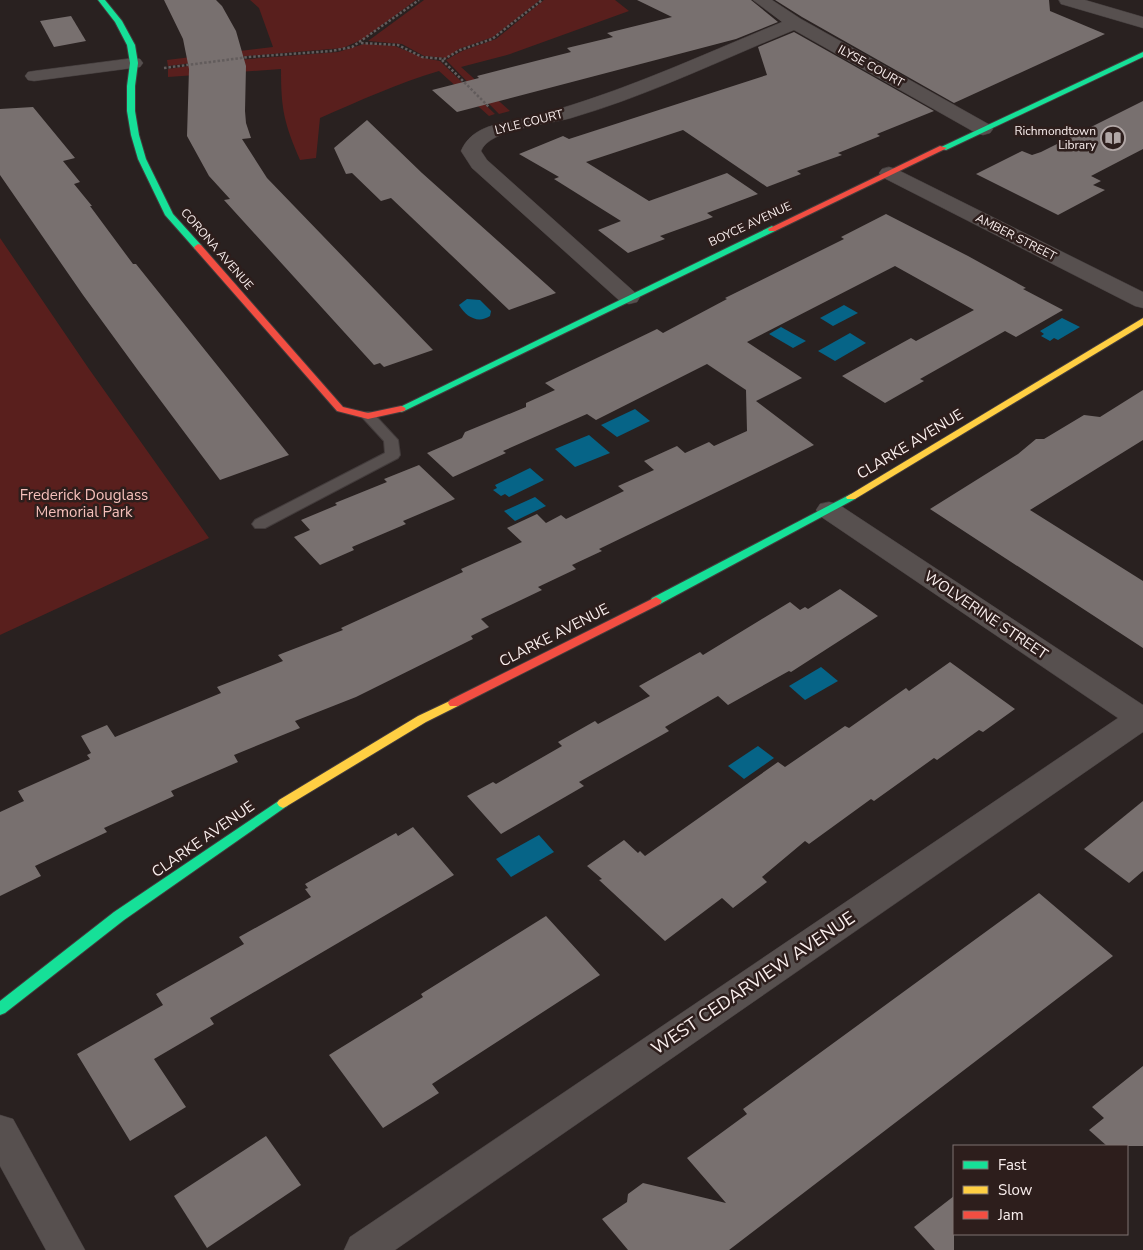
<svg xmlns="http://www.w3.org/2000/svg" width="1143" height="1250" font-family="'Nunito Sans',sans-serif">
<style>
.green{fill:#591f1d}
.water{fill:#066487}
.building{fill:#78706f}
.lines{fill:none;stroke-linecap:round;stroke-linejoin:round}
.lane-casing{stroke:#433c3c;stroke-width:2}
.street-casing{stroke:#433c3c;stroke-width:1}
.fast-casing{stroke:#433c3c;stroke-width:2}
.slow-casing{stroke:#433c3c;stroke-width:2}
.jam-casing{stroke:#433c3c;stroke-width:2}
.path{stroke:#625c5c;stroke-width:2.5;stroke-dasharray:2.5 2;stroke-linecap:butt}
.lane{fill:#57504f;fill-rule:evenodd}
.street{fill:#57504f;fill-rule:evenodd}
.fast{fill:#16e098;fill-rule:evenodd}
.slow{fill:#ffcf43;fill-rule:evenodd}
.jam{fill:#f24e42;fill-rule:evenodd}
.labels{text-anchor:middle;stroke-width:5;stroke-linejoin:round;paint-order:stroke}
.far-street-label{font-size:12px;fill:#faefee;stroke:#2d1e1c}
.far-poi-label{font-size:12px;fill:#faefee;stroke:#2d1e1c;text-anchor:end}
.street-label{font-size:15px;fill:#faefee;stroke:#2d1e1c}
.park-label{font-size:15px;fill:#f6c0bb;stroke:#2d1e1c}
.near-street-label{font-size:18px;fill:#faefee;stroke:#2d1e1c}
</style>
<rect width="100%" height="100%" fill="#292120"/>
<g class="green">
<polygon points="250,0 416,0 363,39 343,48 247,56 168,66 167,60 273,47 259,8"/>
<polygon points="424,0 540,0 493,37 459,49 446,58 424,56 402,44 368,41"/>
<polygon points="544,0 615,0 629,11 507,55 461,67 510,111 499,114 446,60 462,51 496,39"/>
<path d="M364,44l31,2 29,12 16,3 55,53 -6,2 -50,-45c-41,12 -80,30 -119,47l-4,40 -16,2c-16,-37 -19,-51 -19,-91l-113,8v-8l55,-8 115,-9z"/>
<polygon points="0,238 89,369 209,538 0,635"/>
</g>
<g class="water">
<path d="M467,299l13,1 11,11 -1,5c-12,8 -24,1 -31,-11z"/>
<polygon points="844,305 858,313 833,326 820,318"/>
<polygon points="1062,318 1080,327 1058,340 1054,338 1050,341 1041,336 1044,334 1040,331"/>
<polygon points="781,327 806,341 793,348 769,334"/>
<polygon points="850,333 866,343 835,361 818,351"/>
<polygon points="635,409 650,421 617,437 601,425"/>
<polygon points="589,435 610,453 575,467 555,449"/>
<polygon points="530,468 544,480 509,497 505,494 501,496 493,490 497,488 495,485"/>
<polygon points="535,497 546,506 515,521 504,511"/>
<polygon points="821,667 838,681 805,700 789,686"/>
<polygon points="758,746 774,758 744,779 728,766"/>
<polygon points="539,835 554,852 511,877 496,859"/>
</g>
<g class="building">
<polygon points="164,0 216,0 222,6 236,31 246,66 245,111 246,123 251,138 242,139 267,178 433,350 384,367 380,363 374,365 224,200 230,199 209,176 187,136 189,69 183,39"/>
<polygon points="637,0 751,0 778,22 736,39 457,112 432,90 479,78 477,76 571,52 567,48 613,37 607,33 672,17"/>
<polygon points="775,0 1049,0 1050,11 1105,34 954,103 802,17"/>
<polygon points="71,16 86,41 54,47 40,21"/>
<polygon points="794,32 934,111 877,134 880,136 838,153 842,155 797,171 801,174 767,187 683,130 586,162 649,201 727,173 758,194 707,213 713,217 660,236 665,239 628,253 598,230 621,221 554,179 559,177 519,154 563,136 569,139 767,75 758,47"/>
<polygon points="1143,101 1143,149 1091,176 1101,181 1093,185 1105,190 1058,215 976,174 1022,151 1032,155 1041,152"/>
<polygon points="33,107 75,158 63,161 80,182 74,184 92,206 90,206 133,264 136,264 289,455 220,480 137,369 83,295 0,175 0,109"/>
<polygon points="367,120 422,173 556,293 509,310 391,198 381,201 352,173 346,174 334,148"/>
<polygon points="886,214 968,256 1026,288 1023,289 1063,310 1016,337 1005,331 920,379 924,381 885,403 842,376 911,338 916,341 974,310 895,266 747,342 802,378 756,401 814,445 599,549 602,551 572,565 576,569 538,587 542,590 481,619 489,627 471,636 473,639 356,697 295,721 300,728 234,755 238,762 171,791 174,796 104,828 107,832 35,866 41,876 0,896 0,812 24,801 18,791 90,759 87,755 91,753 81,736 107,725 115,737 221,693 217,687 283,661 278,655 343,630 341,628 463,572 461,569 522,542 507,528 537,514 546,523 561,515 566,519 624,491 618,486 654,470 644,461 677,446 685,453 709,442 714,446 747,431 746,390 707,364 596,420 587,414 503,451 506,453 453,477 427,453 462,438 465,432 526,407 526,403 555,390 545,383 657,329 663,333 727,299 725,298 844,239 841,237"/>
<polygon points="1143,390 1143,440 1030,510 1143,581 1143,648 930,509 1018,454 1036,439 1044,439 1084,415 1100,417"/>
<polygon points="419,465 455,499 403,521 406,524 352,547 354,550 320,565 294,537 310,530 301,520 337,505 335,503 387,482 384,479"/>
<polygon points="840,589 878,616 791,672 789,671 728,705 718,696 665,727 669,731 579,782 584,786 501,834 467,796 493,782 496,784 562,746 558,742 595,721 598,724 650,696 639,686 700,652 703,655 790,602 800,610 805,607 808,609"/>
<polygon points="950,662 1015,709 983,732 979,730 937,760 934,758 874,801 871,799 809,844 805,841 762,877 767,882 733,908 722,898 665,941 599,880 602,879 587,866 624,840 638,853 640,851 645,856 778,762 785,767 845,726 849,728 906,688 909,691"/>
<polygon points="1143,801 1143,871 1129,883 1084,849"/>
<polygon points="413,827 454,875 210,1018 214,1024 154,1059 186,1107 130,1141 77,1054 163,1005 156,994 244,944 239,937 311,897 305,889 308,888 305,884 396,833 398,836"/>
<polygon points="1039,893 1113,956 729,1250 628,1250 602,1219 627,1202 628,1194 643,1183 726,1203 687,1158 747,1114 743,1109"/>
<polygon points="546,916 600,975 432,1084 439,1093 383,1128 329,1055 423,997 421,994"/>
<polygon points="1143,1066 1143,1146 1107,1146 1089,1130 1104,1118 1092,1107"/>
<polygon points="266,1136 301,1185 207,1248 174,1196"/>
<polygon points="954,1196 954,1250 935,1250 914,1227"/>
</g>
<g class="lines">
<defs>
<polygon id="lane" points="368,412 373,413 398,440 400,455 398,458 265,528 255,528 252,524 255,520 385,453 384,441 361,416 363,413"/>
<g id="street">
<path d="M753,0h19l29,19 189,106 3,4 -3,4 -7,2 -7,-2 -182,-103c-73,30 -147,66 -223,88 -21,6 -82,11 -90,33l6,9 153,137 -3,5 -8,2 -8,-2 -149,-134 -11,-17c11,-25 37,-27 61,-32 90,-22 175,-62 260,-97z"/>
<polygon points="1059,0 1085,0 1143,17 1143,28 1061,4"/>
<polygon points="134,58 140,59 143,63 140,67 34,81 28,80 25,76 28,72 34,71"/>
<polygon points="889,167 896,169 1143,292 1143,308 1135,306 882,177 879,173 882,169"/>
<polygon points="829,502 838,504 1143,705 1143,732 395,1250 344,1250 350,1237 1118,718 820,516 816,510 820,504"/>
<polygon points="0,1115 13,1119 85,1250 46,1250 0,1166"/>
</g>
<g id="fast">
<polygon points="98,0 105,0 122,21 135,45 138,63 135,86 135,111 139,135 146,159 173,214 201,245 201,249 195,249 165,215 138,159 131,135 127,111 127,86 130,63 127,45 115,22"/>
<polygon points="1143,52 1143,57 946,150 939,148"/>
<polygon points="772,226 776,229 775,231 404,411 401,412 396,409"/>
<polygon points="851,494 855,495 856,497 855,499 660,604 652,604 650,601 652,598"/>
<polygon points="283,798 287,800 289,803 287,806 124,920 5,1013 0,1015 0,1001 114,912"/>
</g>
<g id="slow">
<polygon points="1143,318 1143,325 855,499 847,499 846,497"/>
<polygon points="454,699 458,700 460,703 458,706 426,722 287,806 283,808 279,806 277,803 279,800 418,716"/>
</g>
<g id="jam">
<polygon points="940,146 947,148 775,231 769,231 768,229"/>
<polygon points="198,244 201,245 343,407 368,413 401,406 404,407 406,409 404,411 368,419 337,411 195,249 194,247"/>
<polygon points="656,597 662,601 660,604 458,706 450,706 448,703 450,700"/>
</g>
</defs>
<use href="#lane" class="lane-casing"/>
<use href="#street" class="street-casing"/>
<use href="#fast" class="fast-casing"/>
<use href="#slow" class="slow-casing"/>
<use href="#jam" class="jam-casing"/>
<g class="path">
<polyline points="361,43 398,45 422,57 444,59 460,50 492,39 542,0"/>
<polyline points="442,60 489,107"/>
<polyline points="164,68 249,57 331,51 352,47 419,0"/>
</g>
<use href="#lane" class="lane"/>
<use href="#street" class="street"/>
<use href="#fast" class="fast"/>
<use href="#slow" class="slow"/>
<use href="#jam" class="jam"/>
</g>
<defs>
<symbol id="library-ring" viewBox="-11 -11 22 22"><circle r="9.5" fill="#2d1e1c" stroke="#b1a7a6" stroke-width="1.5"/><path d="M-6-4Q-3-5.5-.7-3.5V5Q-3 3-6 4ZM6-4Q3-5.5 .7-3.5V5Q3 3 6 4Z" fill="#b1a7a6"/></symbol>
</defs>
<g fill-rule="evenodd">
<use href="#library-ring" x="1099" y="124" width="28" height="28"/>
</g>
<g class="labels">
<g class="far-street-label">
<text transform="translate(871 66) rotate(29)" y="4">ILYSE COURT</text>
<text transform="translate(529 122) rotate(-14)" y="4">LYLE COURT</text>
<text transform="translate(750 224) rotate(-25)" y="4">BOYCE AVENUE</text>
<text transform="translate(1016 237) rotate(27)" y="4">AMBER STREET</text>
<text transform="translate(217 249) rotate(49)" y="4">CORONA AVENUE</text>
</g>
<g class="far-poi-label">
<text x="1096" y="135">Richmondtown<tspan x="1096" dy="14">Library</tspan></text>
</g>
<g class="street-label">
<text transform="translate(910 444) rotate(-31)" y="5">CLARKE AVENUE</text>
<text transform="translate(986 615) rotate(34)" y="5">WOLVERINE STREET</text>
<text transform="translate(554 635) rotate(-27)" y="5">CLARKE AVENUE</text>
<text transform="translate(203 839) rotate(-35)" y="5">CLARKE AVENUE</text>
</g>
<g class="park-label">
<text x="84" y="500">Frederick Douglass<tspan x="84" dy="17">Memorial Park</tspan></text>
</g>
<g class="near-street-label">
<text transform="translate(753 983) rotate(-34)" y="6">WEST CEDARVIEW AVENUE</text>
</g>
</g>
<rect x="953" y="1145" width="175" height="90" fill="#2d1e1c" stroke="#7f7270"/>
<rect x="963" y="1161" width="25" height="8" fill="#16e098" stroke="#7f7270"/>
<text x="998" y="1170" font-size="15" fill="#faefee">Fast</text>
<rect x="963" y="1186" width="25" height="8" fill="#ffcf43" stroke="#7f7270"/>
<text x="998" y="1195" font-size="15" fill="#faefee">Slow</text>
<rect x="963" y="1211" width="25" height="8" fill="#f24e42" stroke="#7f7270"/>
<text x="998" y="1220" font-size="15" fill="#faefee">Jam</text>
</svg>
